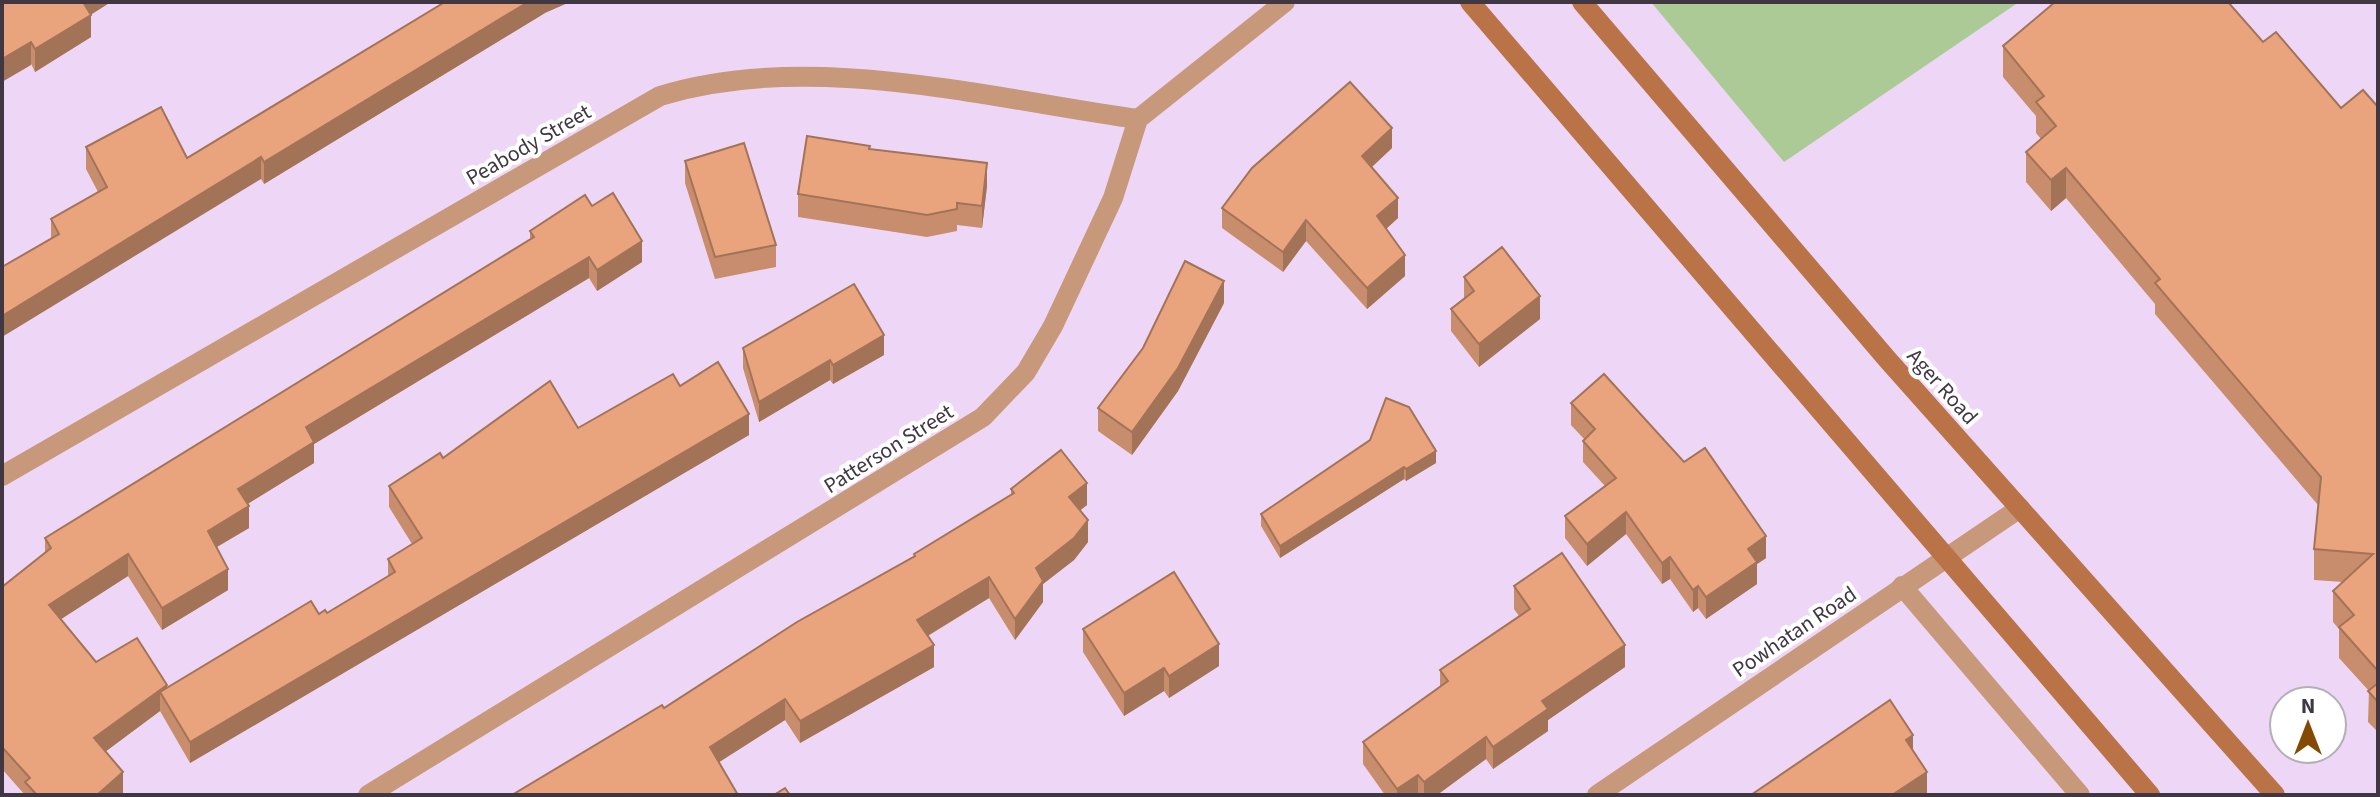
<svg xmlns="http://www.w3.org/2000/svg" width="2380" height="797" font-family="'Source Sans 3',sans-serif">
<style>
.green{fill:#abca95}
.lines{fill:none;stroke-linecap:round;stroke-linejoin:round}
.street{stroke:#c8987b;stroke-width:20}
.secondary{stroke:#b97346;stroke-width:20}
.wall{fill:#c88d6c}
.shaded-wall{fill:#a37358}
.building{fill:#e9a47e;stroke:#a37358;stroke-width:2}
.labels{text-anchor:middle;stroke-width:8;stroke-linejoin:round;paint-order:stroke}
.street-label{font-size:22px;fill:#403743;stroke:#fff}
</style>
<rect width="100%" height="100%" fill="#eed7f6"/>
<polygon class="green" points="1651,2 2019,2 1784,162"/>
<g class="lines">
<g class="street">
<path d="M2,476l658,-380c149,-46 326,2 478,23"/>
<polyline points="1902,586 2080,795"/>
<polyline points="368,795 983,417 1026,372 1053,326 1113,198 1138,119 1285,2"/>
<polyline points="1597,795 2020,508"/>
</g>
<g class="secondary">
<polyline points="1470,2 2150,795"/>
<polyline points="1582,2 1887,359 2275,795"/>
</g>
</g>
<g class="wall">
<polygon points="2,2 91,14 91,37 35,72"/>
<polygon points="545,13 264,184 261,179 51,239 51,219 98,192 86,169 86,147 187,158"/>
<polygon points="2263,42 2341,108 2378,107 2378,732 2368,722 2369,691 2339,658 2339,629 2333,622 2333,591 2343,582 2314,580 2314,549 2318,505 2155,314 2155,304 2066,198 2051,211 2026,182 2026,152 2041,139 2036,133 2036,116 2003,77 2003,46"/>
<polygon points="1392,148 1372,167 1398,218 1386,229 1405,276 1367,309 1306,241 1283,272 1222,228 1222,208"/>
<polygon points="870,149 987,186 982,228 957,225 957,231 927,237 798,217 798,194"/>
<polygon points="685,161 776,245 776,267 715,279 685,183"/>
<polygon points="592,206 642,262 597,291 589,278 314,444 314,463 247,504 249,528 217,547 228,590 162,630 128,576 60,619 96,662 167,688 319,614 327,613 388,576 388,559 412,544 389,507 389,486 443,458 578,428 680,386 749,435 190,763 160,711 105,752 123,794 121,795 25,795 2,769 2,587 45,553 45,538 530,240 530,231"/>
<polygon points="1464,277 1540,319 1479,367 1451,331 1451,309 1464,299"/>
<polygon points="1224,303 1178,391 1132,455 1098,431 1098,408"/>
<polygon points="743,348 884,355 833,384 830,380 759,422 743,368"/>
<polygon points="1571,403 1766,558 1757,564 1757,584 1706,619 1698,608 1693,612 1670,579 1662,584 1626,534 1587,566 1565,538 1565,516 1605,486 1583,462 1583,441 1584,439 1571,425"/>
<polygon points="1370,440 1436,463 1406,481 1404,479 1280,558 1261,526 1261,514"/>
<polygon points="1011,489 1087,505 1080,510 1088,542 1074,560 1043,584 1043,602 1015,640 989,598 928,636 934,667 800,743 785,720 719,762 738,795 512,795 664,708 914,557 914,554 1011,495"/>
<polygon points="1514,586 1625,667 1548,720 1548,731 1493,769 1486,759 1437,795 1385,795 1363,764 1363,742 1440,687 1440,670 1519,616 1514,609"/>
<polygon points="1083,629 1219,666 1169,698 1164,691 1124,716 1083,652"/>
</g>
<g class="shaded-wall">
<polygon points="81,2 111,2 81,21"/>
<polygon points="528,2 570,2 545,13 264,184 264,162"/>
<polygon points="91,15 91,37 35,72 35,49"/>
<polygon points="31,42 31,65 2,82 2,59"/>
<polygon points="1392,128 1392,148 1362,176 1362,156"/>
<polygon points="261,157 261,179 2,337 2,316"/>
<polygon points="987,163 987,186 982,228 982,206"/>
<polygon points="2066,168 2066,198 2051,211 2051,180"/>
<polygon points="1398,198 1398,218 1377,237 1377,216"/>
<polygon points="1306,220 1306,241 1283,272 1283,252"/>
<polygon points="642,241 642,262 597,291 597,270"/>
<polygon points="1405,255 1405,276 1367,309 1367,288"/>
<polygon points="589,257 589,278 314,444 314,463 238,510 238,489 306,427"/>
<polygon points="1224,281 1224,303 1178,391 1132,455 1132,432"/>
<polygon points="1540,296 1540,319 1479,367 1479,344"/>
<polygon points="884,335 884,355 833,384 833,365"/>
<polygon points="830,360 830,380 759,422 759,402"/>
<polygon points="749,414 749,435 190,763 190,742"/>
<polygon points="1436,451 1436,463 1406,481 1406,469"/>
<polygon points="1404,467 1404,479 1280,558 1280,546"/>
<polygon points="1087,483 1087,505 1069,519 1069,497"/>
<polygon points="249,506 249,528 208,552 208,531"/>
<polygon points="1626,512 1626,534 1587,566 1587,544"/>
<polygon points="1088,520 1088,542 1074,560 1043,584 1043,602 1015,640 1015,619 1036,568"/>
<polygon points="1766,536 1766,558 1757,564 1757,584 1706,619 1706,597 1748,549"/>
<polygon points="128,554 128,576 49,627 49,605"/>
<polygon points="1670,557 1670,579 1662,584 1662,563"/>
<polygon points="228,569 228,590 162,630 162,608"/>
<polygon points="989,577 989,598 917,642 917,620"/>
<polygon points="1698,586 1698,608 1693,612 1693,590"/>
<polygon points="1219,644 1219,666 1169,698 1169,676"/>
<polygon points="934,645 934,667 800,743 800,721"/>
<polygon points="1625,645 1625,667 1548,720 1548,731 1493,769 1493,747 1542,701"/>
<polygon points="1164,668 1164,691 1124,716 1124,693"/>
<polygon points="167,685 167,703 160,692 160,711 94,760 94,738"/>
<polygon points="785,699 785,720 710,768 710,747"/>
<polygon points="1913,735 1913,756 1906,740"/>
<polygon points="1486,737 1486,759 1437,795 1424,795 1424,782"/>
<polygon points="123,772 123,794 121,795 97,795"/>
<polygon points="1927,772 1927,793 1924,795 1892,795"/>
<polygon points="1418,775 1418,795 1397,795 1397,789"/>
</g>
<g class="building">
<polygon points="2,2 83,2 91,15 35,49 31,42 2,59"/>
<polygon points="445,2 528,2 264,162 261,157 2,316 2,267 59,234 51,219 107,187 86,147 161,107 187,158"/>
<polygon points="2055,2 2228,2 2263,42 2276,32 2341,108 2363,90 2378,107 2378,671 2339,627 2354,615 2333,591 2373,554 2314,549 2321,477 2155,283 2160,279 2066,168 2051,180 2026,152 2056,126 2036,102 2044,96 2003,46"/>
<polygon points="1350,82 1392,128 1362,156 1398,198 1377,216 1405,255 1367,288 1306,220 1283,252 1222,208 1252,168"/>
<polygon points="807,136 870,146 869,149 987,163 982,206 957,203 957,209 927,215 798,194"/>
<polygon points="744,143 776,245 715,257 685,161"/>
<polygon points="613,193 642,241 597,270 589,257 306,427 314,442 238,489 249,506 208,531 228,569 162,608 128,554 49,605 96,662 137,638 167,685 94,738 123,772 97,795 37,795 25,782 30,778 2,747 2,587 51,548 45,538 534,237 530,231 585,195 592,206"/>
<polygon points="1502,247 1540,296 1479,344 1451,309 1474,291 1464,277"/>
<polygon points="1185,261 1224,281 1178,368 1132,432 1098,408 1143,348"/>
<polygon points="854,284 884,335 833,365 830,360 759,402 743,348"/>
<polygon points="718,362 749,414 190,742 160,692 311,601 319,614 325,610 327,613 395,572 388,559 422,538 389,486 440,453 443,458 550,381 578,428 673,374 680,386"/>
<polygon points="1604,374 1684,462 1705,448 1766,536 1748,549 1757,562 1706,597 1698,586 1693,590 1670,557 1662,563 1626,512 1587,544 1565,516 1616,478 1583,441 1595,429 1571,403"/>
<polygon points="1386,398 1409,407 1436,451 1406,469 1404,467 1280,546 1261,514 1370,440"/>
<polygon points="1061,450 1087,483 1069,497 1088,520 1074,538 1036,568 1043,581 1015,619 989,577 917,620 934,645 800,721 785,699 710,747 738,795 627,795 626,794 624,795 512,795 662,705 664,708 797,622 915,556 914,554 1014,493 1011,489"/>
<polygon points="1562,553 1625,645 1542,701 1548,709 1493,747 1486,737 1424,782 1418,775 1397,789 1363,742 1448,681 1440,670 1530,609 1514,586"/>
<polygon points="1174,572 1219,644 1169,676 1164,668 1124,693 1083,629"/>
<polygon points="2378,683 2378,702 2368,691"/>
<polygon points="1890,700 1913,735 1906,740 1927,772 1892,795 1751,795"/>
<polygon points="785,788 790,795 774,795"/>
</g>
<g class="labels">
<g class="street-label">
<text transform="translate(528 144) rotate(-30)" y="8">Peabody Street</text>
<text transform="translate(1943 386) rotate(48)" y="8">Ager Road</text>
<text transform="translate(888 448) rotate(-32)" y="8">Patterson Street</text>
<text transform="translate(1794 631) rotate(-34)" y="8">Powhatan Road</text>
</g>
</g>
<rect width="2380" height="797" fill="none" stroke="#403743" stroke-width="8"/>
<g transform="translate(2308 725)"><circle r="38" fill="#ffffff" stroke="#b3afb4" stroke-width="2"/>
<path d="M0-6L14 30L0 20L-14 30Z" fill="#854a02"/>
<text y="-12" font-size="22" font-weight="bold" text-anchor="middle" fill="#403743">N</text>
</g>
</svg>
